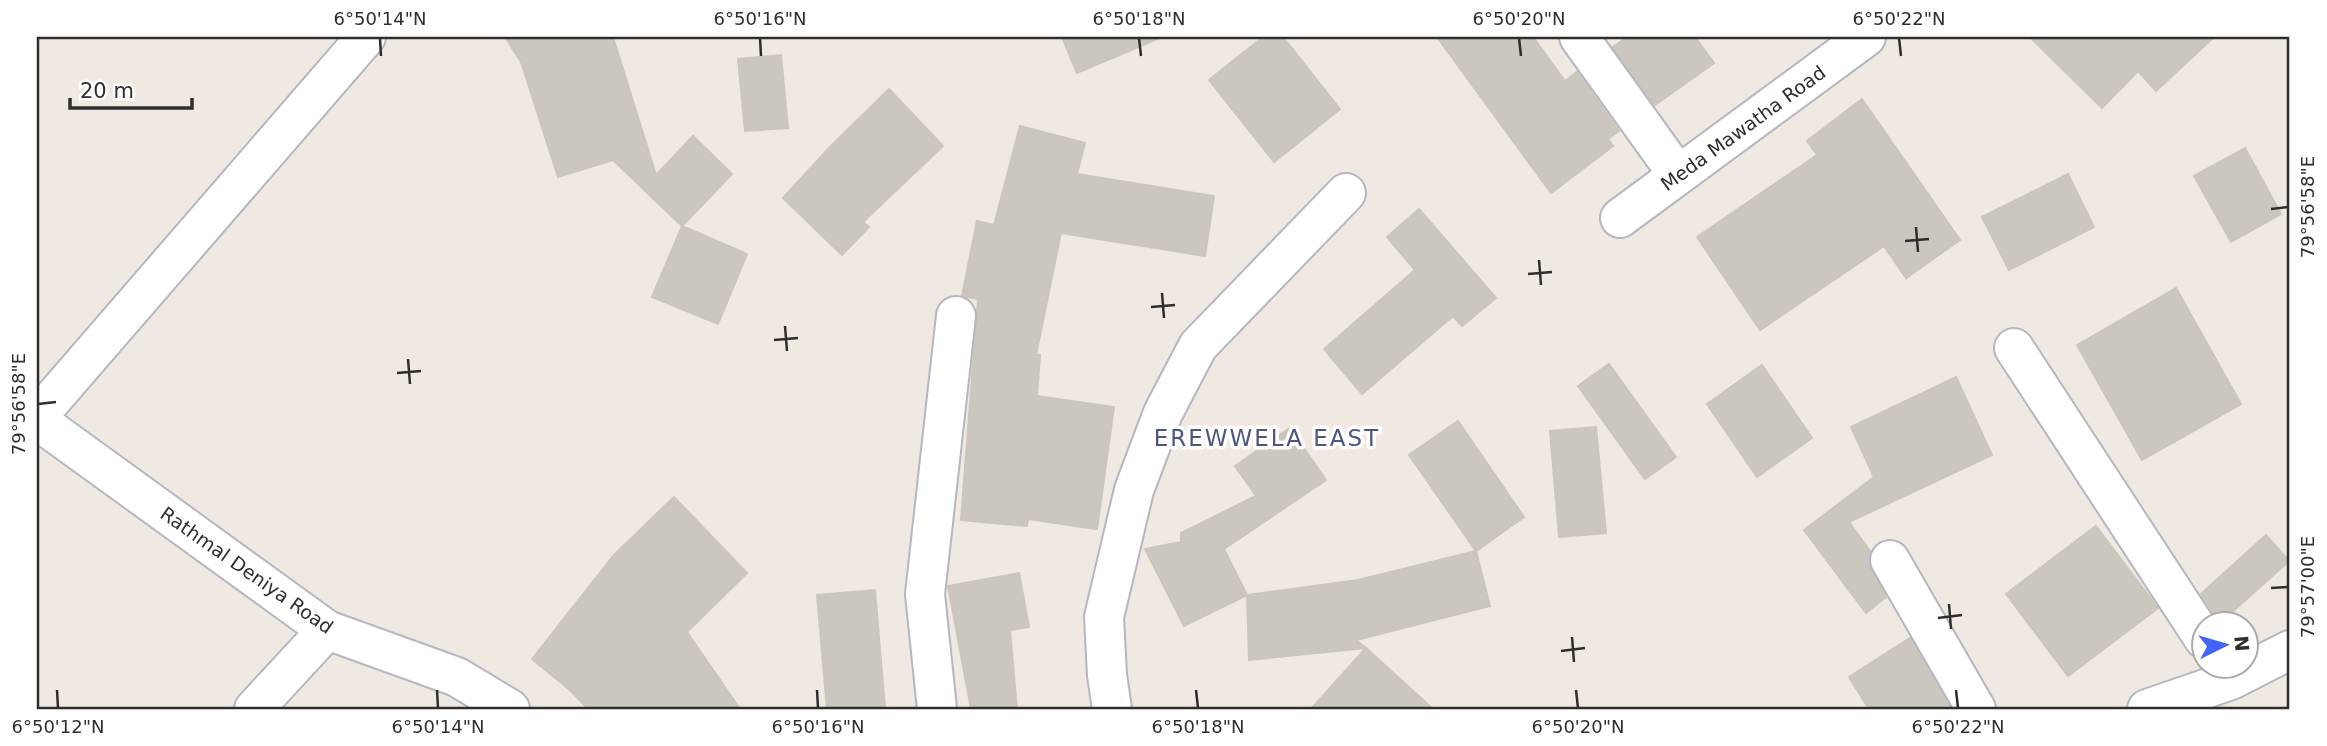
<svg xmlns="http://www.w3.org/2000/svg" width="2327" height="746" font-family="'DejaVu Sans',sans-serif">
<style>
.building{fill:#cbc7bf;stroke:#cbc5ba;stroke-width:2}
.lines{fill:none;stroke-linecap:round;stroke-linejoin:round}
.minor-casing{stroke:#b4b7c1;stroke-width:42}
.minor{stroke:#fff;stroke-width:38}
.ticks{fill:none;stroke:#2e2e2e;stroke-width:2.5}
.labels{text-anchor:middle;stroke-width:7;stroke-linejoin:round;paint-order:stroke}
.street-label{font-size:19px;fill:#2e2e2e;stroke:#fff}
.quarter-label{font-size:23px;letter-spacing:2px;fill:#4d5680;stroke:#fff}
.neatline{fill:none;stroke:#2e2e2e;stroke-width:2.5}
.ticks-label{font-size:18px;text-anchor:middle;fill:#2e2e2e}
</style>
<rect width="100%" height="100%" fill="#efe9e1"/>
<g class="building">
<polygon points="505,37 613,37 656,175 693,136 732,174 682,226 613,160 558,177 521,62"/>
<polygon points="1062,37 1162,37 1077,73"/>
<polygon points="1263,37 1283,37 1340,109 1274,162 1209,80"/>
<polygon points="1437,37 1533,37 1565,81 1577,72 1619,131 1608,139 1613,146 1551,193"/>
<polygon points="1627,37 1695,37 1714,63 1655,105 1613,47"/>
<polygon points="2030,37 2214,37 2156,91 2138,71 2102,108"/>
<polygon points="781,55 788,128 745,131 738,59"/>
<polygon points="889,89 943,146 863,222 869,227 842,255 783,198 829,148"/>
<polygon points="1862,99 1960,240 1906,278 1884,246 1760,330 1697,237 1817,155 1807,141"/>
<polygon points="1020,126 1085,143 1077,174 1214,196 1205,256 1061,233 1036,355 1040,355 1037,396 1114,407 1097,529 1028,519 1027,526 961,520 978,299 962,296 977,221 994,225"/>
<polygon points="2245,148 2281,214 2231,242 2194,176"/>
<polygon points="2068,174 2094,227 2009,270 1982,217"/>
<polygon points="1419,209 1496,298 1462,326 1453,316 1362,394 1324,349 1415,270 1387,237"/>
<polygon points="682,226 747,254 718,324 652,297"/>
<polygon points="2176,288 2241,404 2142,460 2077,345"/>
<polygon points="1609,364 1676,457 1645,479 1578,386"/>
<polygon points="1762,365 1812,438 1757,477 1707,404"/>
<polygon points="1956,377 1992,455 1849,522 1870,551 1868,561 1871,570 1886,597 1866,613 1804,530 1874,477 1851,427"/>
<polygon points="1458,421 1524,517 1476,551 1409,455"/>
<polygon points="1596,427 1606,533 1559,537 1550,431"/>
<polygon points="1290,428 1326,480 1224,549 1247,595 1184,626 1145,549 1181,542 1181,533 1256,496 1235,466"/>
<polygon points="674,497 747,573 687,632 740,709 588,709 570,690 532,659 614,555"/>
<polygon points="2096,526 2158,608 2068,676 2006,594"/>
<polygon points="2266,535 2289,561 2220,623 2201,594"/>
<polygon points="1476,551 1490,606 1356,640 1366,648 1249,660 1247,595 1358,580"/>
<polygon points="1019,573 1029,627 1010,630 1017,709 971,709 948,586"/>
<polygon points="875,590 885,709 827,709 817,595"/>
<polygon points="1910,638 1913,644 1951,709 1869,709 1849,677"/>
<polygon points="1366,648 1433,709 1311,709"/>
</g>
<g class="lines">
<defs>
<g id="minor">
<polyline points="1579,37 1678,175"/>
<polyline points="1620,218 1866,37"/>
<polyline points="2014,348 2204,639"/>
<polyline points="37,417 366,37"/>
<polyline points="37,420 327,630 457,677 510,709"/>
<polyline points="1890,560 1976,709"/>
<polyline points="254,709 327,630"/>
<polyline points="937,709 925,594 956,316"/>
<polyline points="1112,709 1107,675 1104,617 1134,490 1163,413 1198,346 1346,193"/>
<polyline points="2147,709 2231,680 2290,650"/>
</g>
</defs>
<use href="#minor" class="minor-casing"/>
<use href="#minor" class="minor"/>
</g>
<path class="ticks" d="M380,38l1,18M760,38l1,18M1139,38l2,18M1519,38l2,18M1899,38l2,18M2271,209l17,-2M1916,227l2,25M1905,241l24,-2M1539,260l2,25M1528,274l24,-2M1162,293l2,25M1151,307l24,-2M785,326l2,25M774,340l24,-2M408,359l2,25M397,373l24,-2M38,404l18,-2M2271,588l17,-1M1949,604l2,25M1938,618l24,-3M1572,637l2,25M1561,651l24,-3M57,690l1,18M437,690l1,18M817,690l1,18M1196,690l2,18M1576,690l2,18M1956,690l2,18"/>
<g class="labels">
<g class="street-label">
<text transform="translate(1743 128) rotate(-36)" y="7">Meda Mawatha Road</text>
<text transform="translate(247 570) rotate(35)" y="7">Rathmal Deniya Road</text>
</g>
<g class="quarter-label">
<text x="1267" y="446">EREWWELA EAST</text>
</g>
</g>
<rect width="2327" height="746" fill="none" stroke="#ffffff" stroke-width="77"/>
<g transform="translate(2225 645) rotate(85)"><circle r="33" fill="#ffffff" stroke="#ababab" stroke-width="2"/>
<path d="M0-5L12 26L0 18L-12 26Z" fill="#4264fb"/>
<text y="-10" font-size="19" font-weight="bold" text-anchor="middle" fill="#2e2e2e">N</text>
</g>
<path d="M70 98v10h122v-10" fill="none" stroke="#2e2e2e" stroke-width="3.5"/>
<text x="80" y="98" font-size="21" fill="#2e2e2e" stroke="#ffffff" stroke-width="5" paint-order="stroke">20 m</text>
<rect x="38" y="38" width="2250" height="670" class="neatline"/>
<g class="ticks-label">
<text x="380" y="25">6°50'14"N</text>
<text x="760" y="25">6°50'16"N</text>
<text x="1139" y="25">6°50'18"N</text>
<text x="1519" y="25">6°50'20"N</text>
<text x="1899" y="25">6°50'22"N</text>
<text transform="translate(2308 207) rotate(-90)" y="6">79°56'58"E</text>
<text transform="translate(19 404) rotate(-90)" y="6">79°56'58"E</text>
<text transform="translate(2308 587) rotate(-90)" y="6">79°57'00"E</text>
<text x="58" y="733">6°50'12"N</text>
<text x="438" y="733">6°50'14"N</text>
<text x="818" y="733">6°50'16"N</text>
<text x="1198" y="733">6°50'18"N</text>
<text x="1578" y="733">6°50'20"N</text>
<text x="1958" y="733">6°50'22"N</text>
</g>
</svg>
